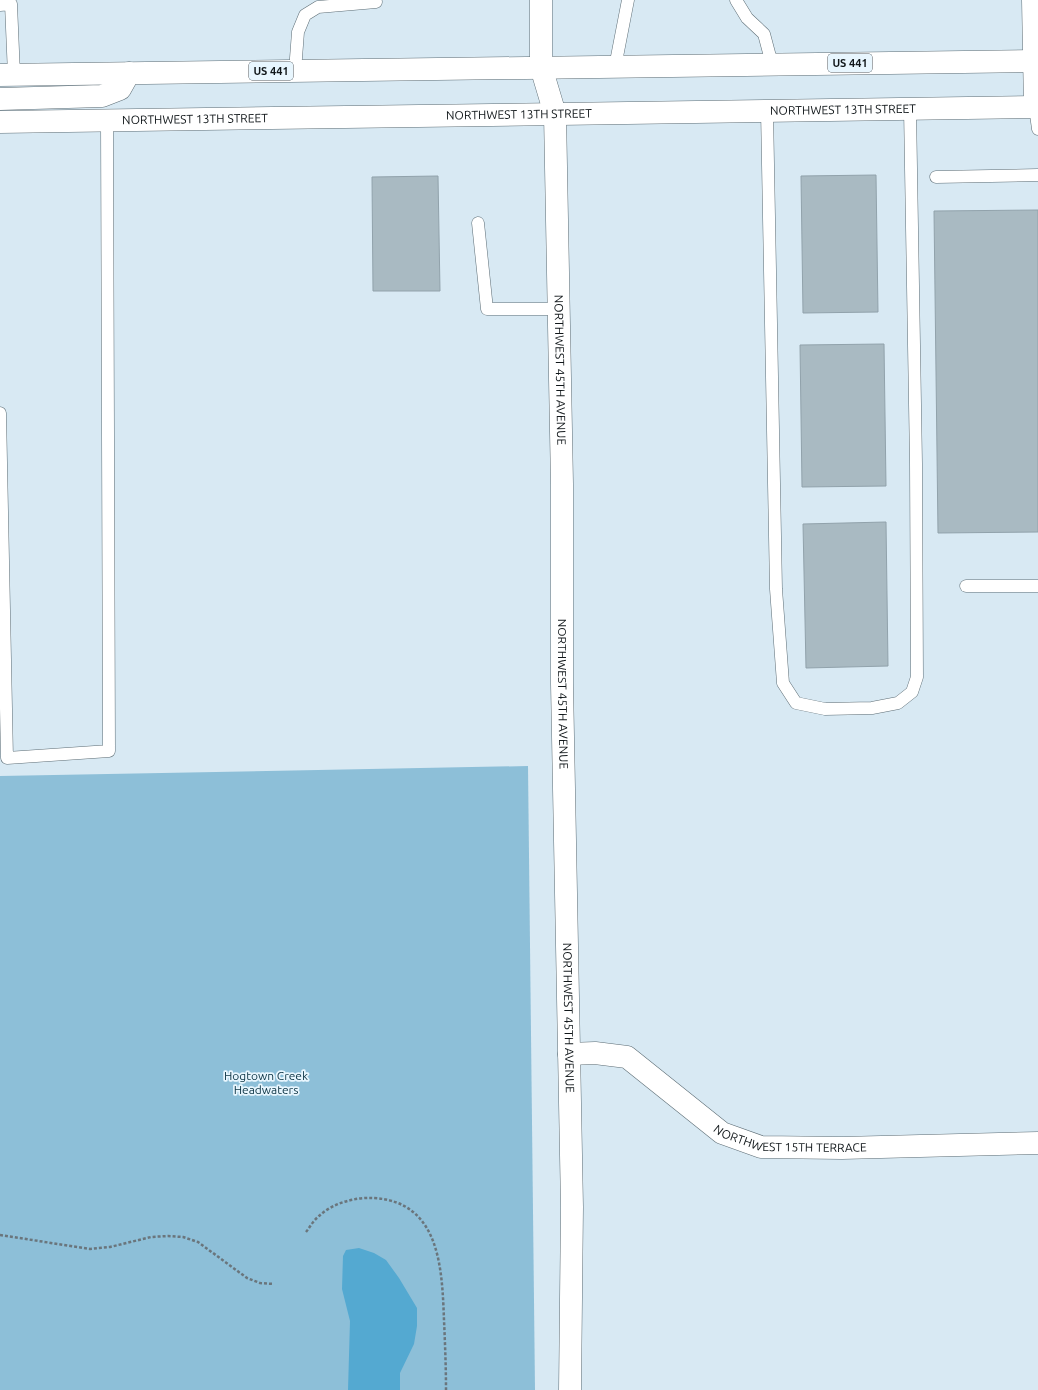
<svg xmlns="http://www.w3.org/2000/svg" width="1038" height="1390" font-family="Ubuntu,sans-serif">
<style>
.green{fill:#8dbfd8}
.water{fill:#54a9d1}
.building{fill:#a9bac2;stroke:#91a2ab}
.lines{fill:none;stroke-linecap:round;stroke-linejoin:round}
.service-casing{stroke:#5d6d75;stroke-width:13}
.minor-casing{stroke:#5d6d75;stroke-width:23}
.tertiary-casing{stroke:#5d6d75;stroke-width:23}
.primary-casing{stroke:#5d6d75;stroke-width:23}
.path{stroke:#6a757c;stroke-width:2.5;stroke-dasharray:3 2;stroke-linecap:butt}
.service{stroke:#fff;stroke-width:12}
.minor{stroke:#fff;stroke-width:22}
.tertiary{stroke:#fff;stroke-width:22}
.primary{stroke:#fff;stroke-width:22}
.labels{text-anchor:middle;stroke-width:3.5;stroke-linejoin:round;paint-order:stroke}
.shield{fill:#e8f6fe;stroke:#51595e;stroke-width:1}
.shield-label{font-size:11px;font-weight:bold;fill:#101619}
.street-label{font-size:12px;fill:#101619;stroke:#e8f6fe}
.park-label{font-size:12px;fill:#0c3444;stroke:#e8f6fe}
</style>
<rect width="100%" height="100%" fill="#d8e9f3"/>
<polygon class="green" points="528,766 535,1390 0,1390 0,776"/>
<polygon class="water" points="359,1248 374,1253 386,1260 399,1278 417,1308 417,1326 414,1344 400,1373 400,1390 348,1390 350,1321 342,1289 343,1256 346,1250"/>
<g class="building">
<polygon points="876,175 878,312 803,313 801,176"/>
<polygon points="438,176 440,291 373,291 372,177"/>
<polygon points="1038,210 1038,532 938,533 934,211"/>
<polygon points="884,344 886,486 802,487 800,345"/>
<polygon points="886,522 888,666 806,668 803,524"/>
</g>
<g class="lines">
<defs>
<g id="service">
<polyline points="736,0 747,18 764,34 772,64"/>
<polyline points="0,5 11,4 14,75"/>
<polyline points="615,67 628,0"/>
<polyline points="295,71 298,32 305,15 318,7 376,2"/>
<polyline points="1035,107 1038,129"/>
<polyline points="767,111 776,589 783,683 796,703 825,709 872,708 898,703 912,692 917,677 916,463 910,109"/>
<polyline points="936,177 1038,175"/>
<polyline points="478,223 487,309 558,309"/>
<polyline points="0,413 7,758 109,751 107,120"/>
<polyline points="966,586 1038,586"/>
</g>
<g id="minor">
<polyline points="541,0 541,67"/>
<polyline points="1033,0 1035,107"/>
<path id="s1" d="M569,1054l26,-1 32,4 95,76 39,14 81,1 196,-5"/>
</g>
<g id="tertiary">
<path id="s2" d="M541,67l14,47 7,370v200l10,523 -2,183"/>
</g>
<g id="primary">
<polyline points="0,75 1038,61"/>
<polyline points="0,99 102,96 120,89 129,73"/>
<path id="s3" d="M0,122l1038,-15"/>
</g>
</defs>
<use href="#service" class="service-casing"/>
<use href="#minor" class="minor-casing"/>
<use href="#tertiary" class="tertiary-casing"/>
<use href="#primary" class="primary-casing"/>
<g class="path">
<path d="M306,1232c4,-5 7,-11 12,-15 14,-14 37,-20 56,-19 66,4 68,70 70,122 1,23 2,47 2,70"/>
<polyline points="0,1235 90,1249 110,1247 151,1237 168,1236 183,1237 198,1242 247,1278 260,1283 274,1284"/>
</g>
<use href="#service" class="service"/>
<use href="#minor" class="minor"/>
<use href="#tertiary" class="tertiary"/>
<use href="#primary" class="primary"/>
</g>
<g class="labels">
<g class="shield">
<rect x="828" y="54" width="44" height="18" rx="3"/>
<rect x="249" y="62" width="44" height="18" rx="3"/>
</g>
<g class="shield-label">
<text x="850" y="67">US 441</text>
<text x="271" y="75">US 441</text>
</g>
<g class="street-label">
<text dy="4" stroke="none"><textPath href="#s3" startOffset="843">NORTHWEST 13TH STREET</textPath></text>
<text dy="4" stroke="none"><textPath href="#s3" startOffset="519">NORTHWEST 13TH STREET</textPath></text>
<text dy="4" stroke="none"><textPath href="#s3" startOffset="195">NORTHWEST 13TH STREET</textPath></text>
<text dy="4" stroke="none"><textPath href="#s2" startOffset="305">NORTHWEST 45TH AVENUE</textPath></text>
<text dy="4" stroke="none"><textPath href="#s2" startOffset="629">NORTHWEST 45TH AVENUE</textPath></text>
<text dy="4" stroke="none"><textPath href="#s2" startOffset="953">NORTHWEST 45TH AVENUE</textPath></text>
<text dy="4" stroke="none"><textPath href="#s1" startOffset="249">NORTHWEST 15TH TERRACE</textPath></text>
</g>
<g class="park-label">
<text x="266" y="1080">Hogtown Creek<tspan x="266" dy="14">Headwaters</tspan></text>
</g>
</g>
</svg>
